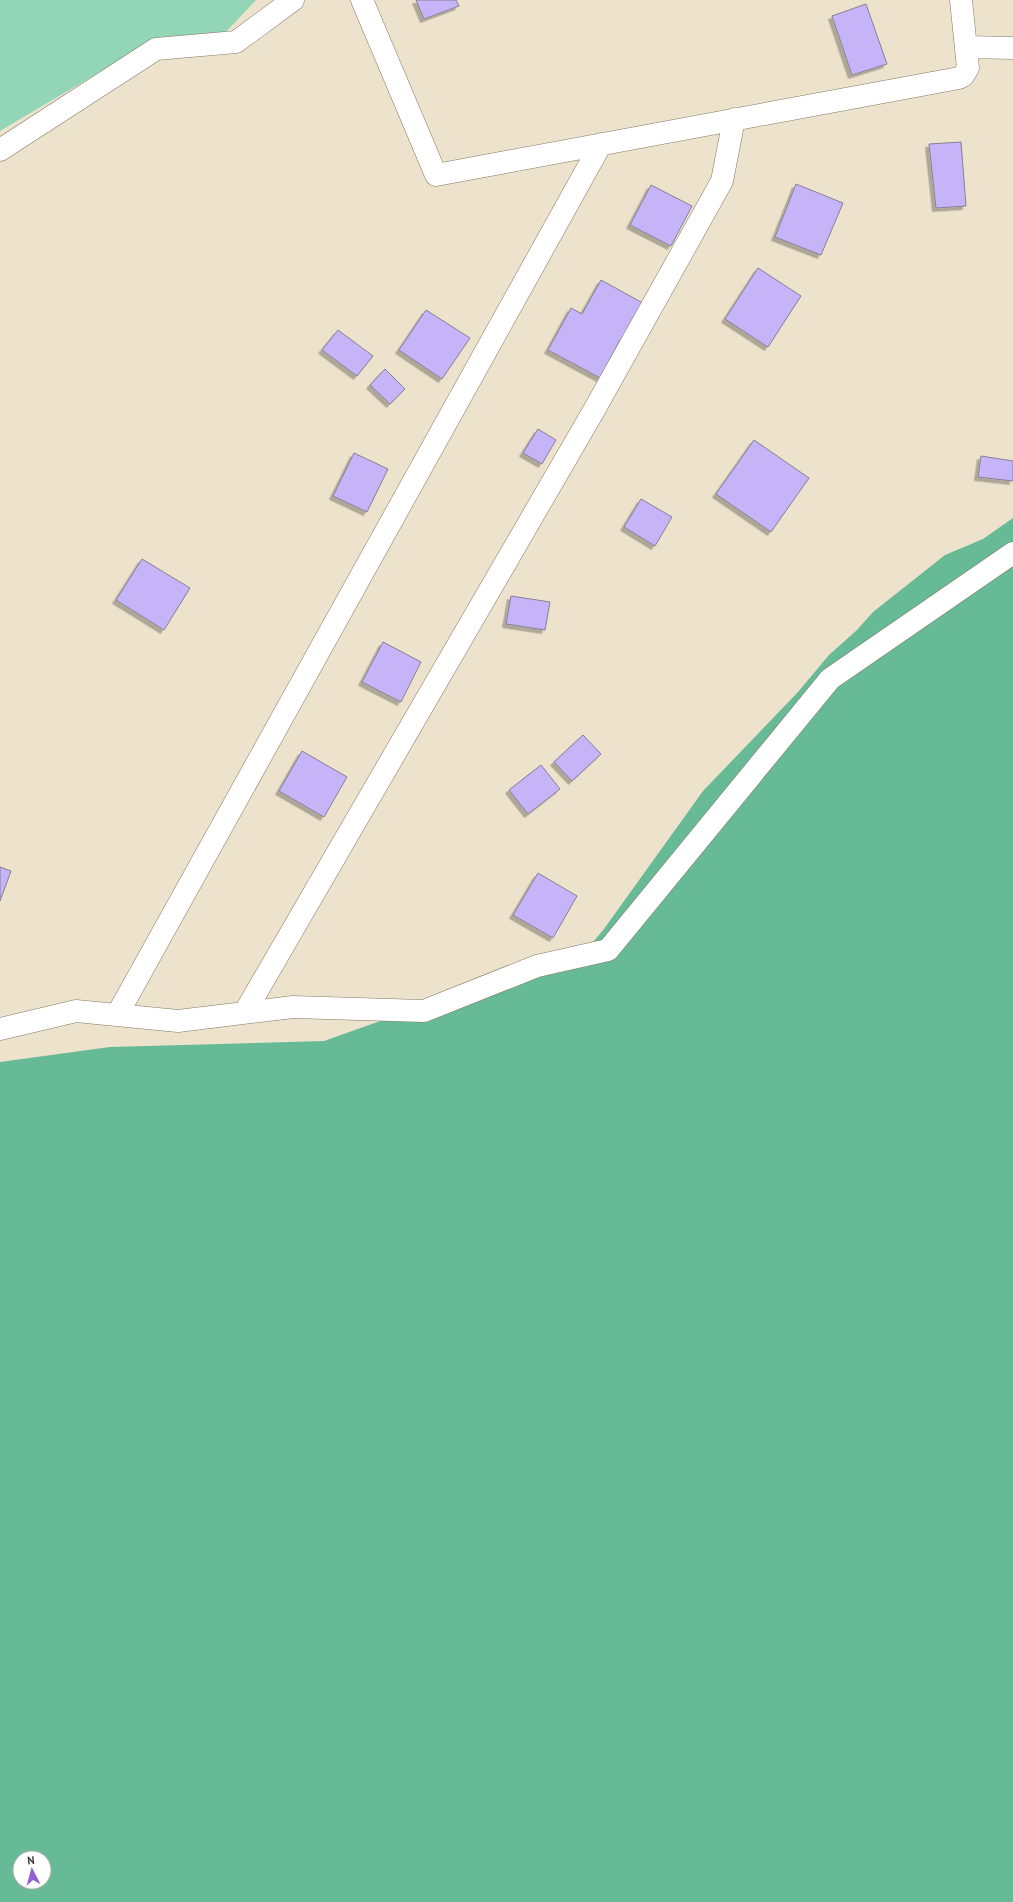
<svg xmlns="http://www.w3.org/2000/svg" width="1013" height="1902" font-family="'PT Sans',sans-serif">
	<defs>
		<filter id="shadow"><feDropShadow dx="-3.5" dy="3.5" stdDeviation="0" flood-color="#0004"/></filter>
	</defs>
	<rect width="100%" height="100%" fill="#ede2cc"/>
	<path fill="#92d6b7" d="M0,0H256L222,36L157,38L0,131Z"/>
	<path fill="#66ba96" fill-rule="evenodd" d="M1013,518V1902H0V1062L110,1047L324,1041L589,947L604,929L703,791L798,692L829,655L857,630L873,612L945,555L983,539ZM20,1858H44V1882H20Z"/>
	<path fill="#c6b4f9" stroke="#847f94" filter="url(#shadow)" d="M416,0H456L459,6L424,19Z
		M866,4L887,64L852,75L832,16Z
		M961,142L966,206L936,208L929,144Z
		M796,184L843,203L821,255L775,237Z
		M651,185L692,206L671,246L630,225Z
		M758,268L801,296L768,347L725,319Z
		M601,280L650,307L629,345L620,340L600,378L548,350L571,308L582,314Z
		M426,310L470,338L442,379L399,350Z
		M338,330L373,356L357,376L322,350Z
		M385,369L405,389L390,404L370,385Z
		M538,429L556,440L542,464L523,453Z
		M754,440L809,478L771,532L716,494Z
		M354,453L388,469L367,512L333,496Z
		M981,456L1013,461V481L978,477Z
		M641,499L672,517L655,546L624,527Z
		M142,559L190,588L164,630L116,600Z
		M511,596L550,602L545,630L506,624Z
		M383,642L421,662L401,702L362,682Z
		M583,735L601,754L572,781L554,762Z
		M302,751L347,777L324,817L279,791Z
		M541,765L560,789L528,814L509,790Z
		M0,867L11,871L0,901Z
		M538,873L577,896L553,938L513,915Z"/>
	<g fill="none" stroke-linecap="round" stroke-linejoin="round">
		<g stroke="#837964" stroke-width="23">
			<path id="minor" d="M362,0L436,175L959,78L963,76L968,68L961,0
				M966,47L1013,48
				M0,150L156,49L236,42L293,0
				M245,1012L593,412L722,181L734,119
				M117,1015L601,144
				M0,1029L76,1011L178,1021L293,1007L424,1011L537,966L608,950L830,679L1013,553"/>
		</g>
		<use href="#minor" stroke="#fff" stroke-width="22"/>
	</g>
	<g transform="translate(32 1870) rotate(354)"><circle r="19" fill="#ffffff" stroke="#b2b0ad"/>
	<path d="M0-3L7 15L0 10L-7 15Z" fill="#925dd5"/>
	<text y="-6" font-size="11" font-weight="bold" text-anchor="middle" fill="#3e3a31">N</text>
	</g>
</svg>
